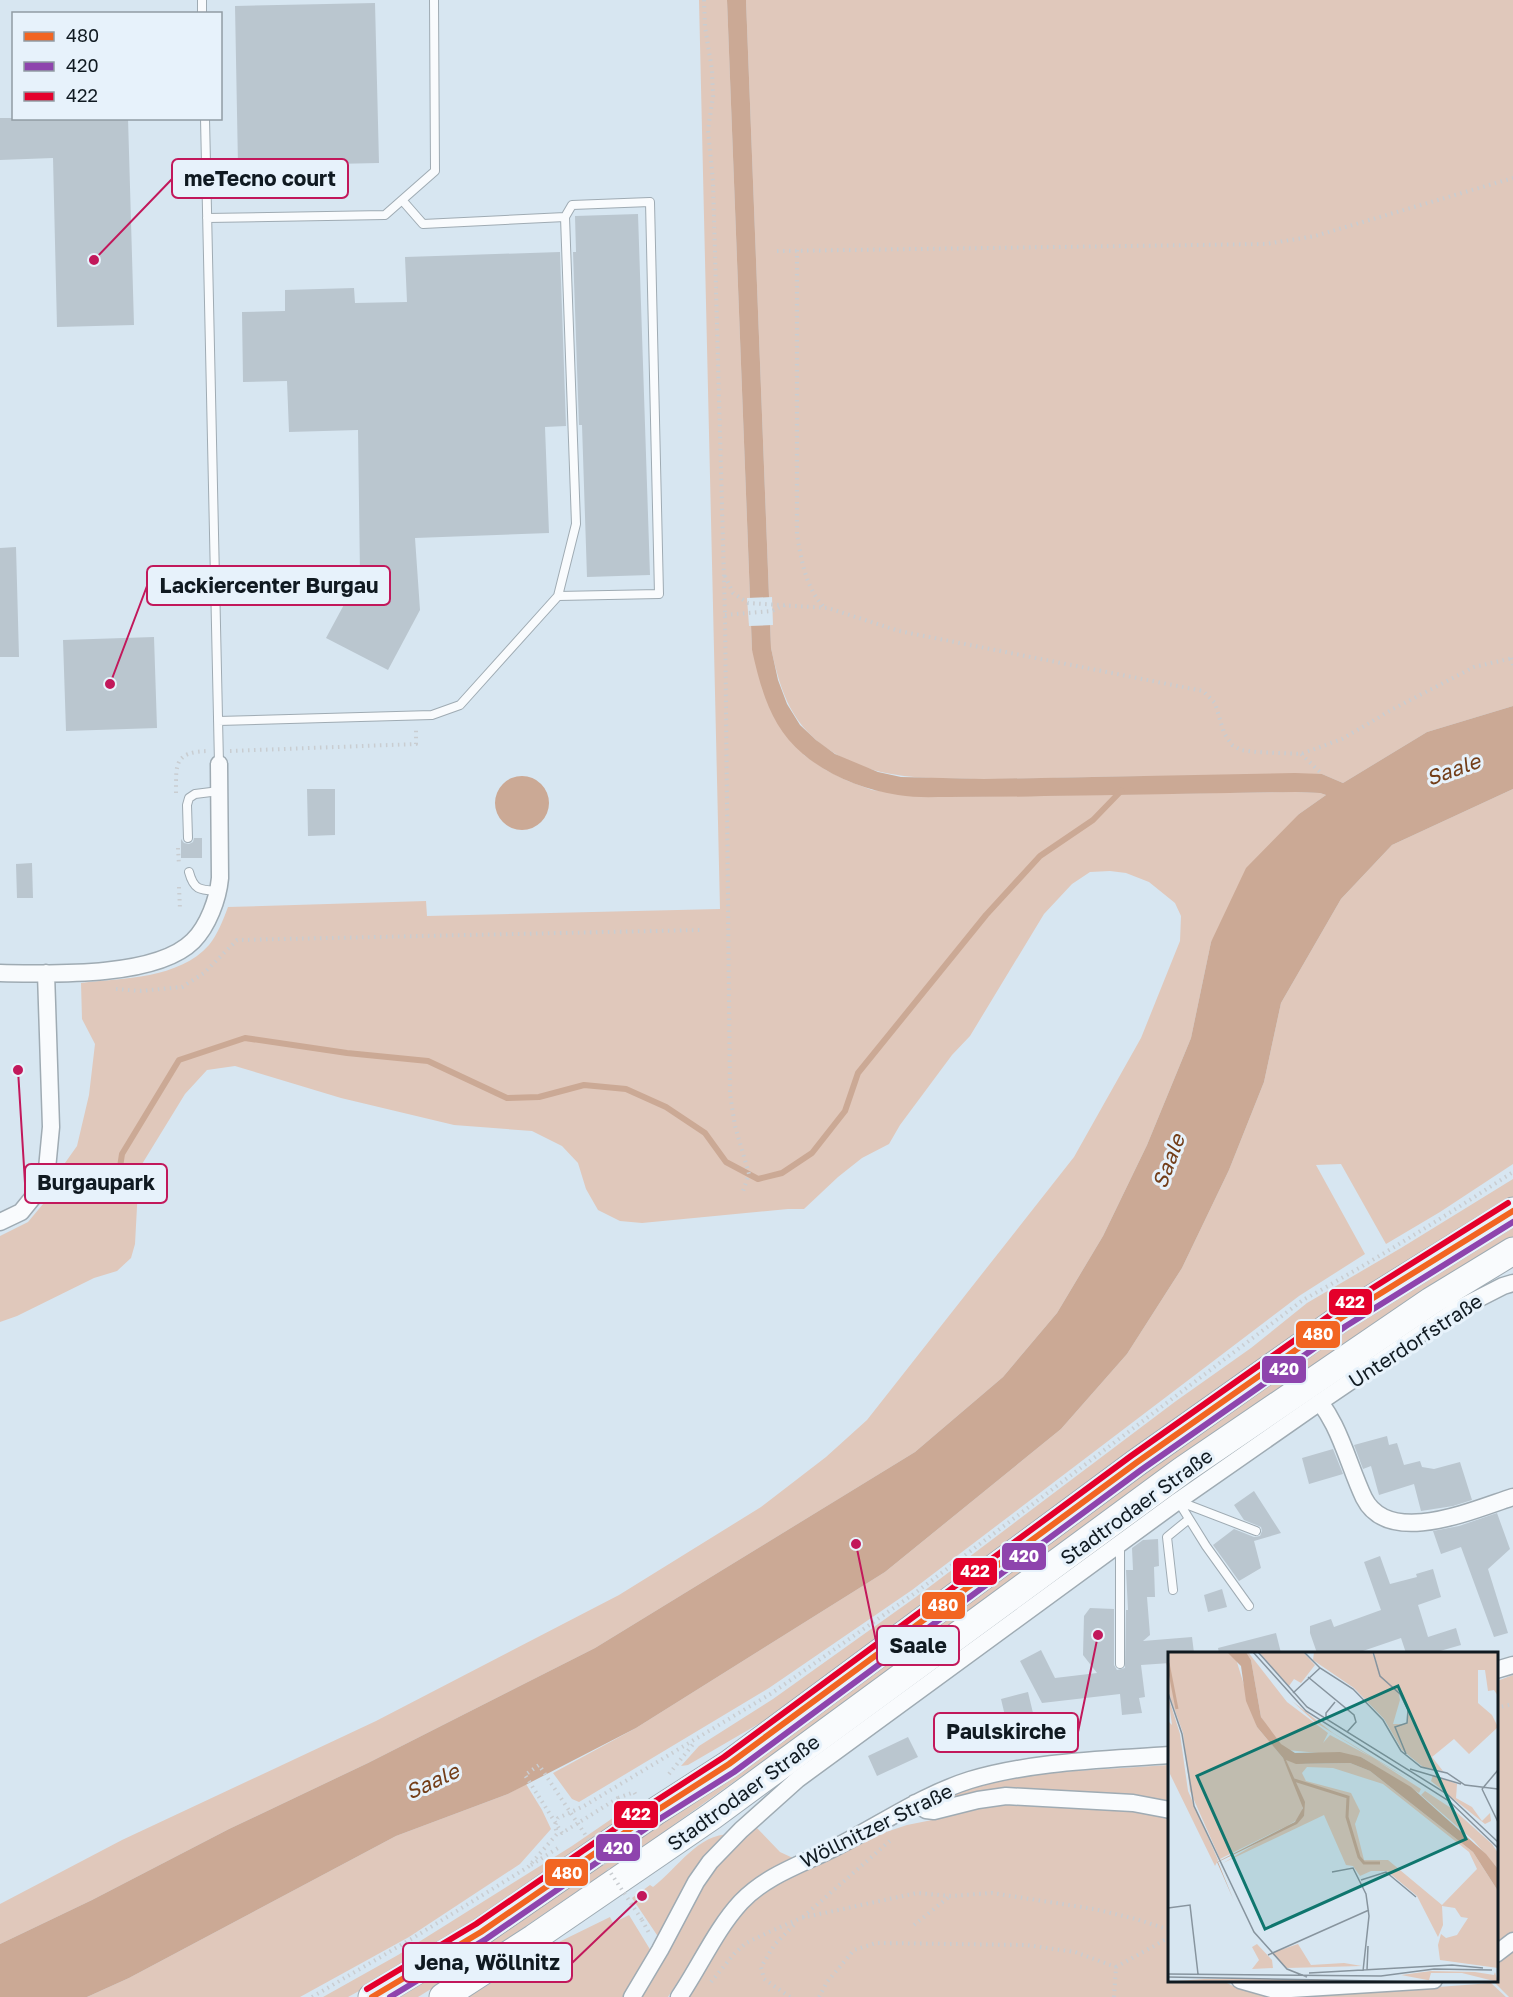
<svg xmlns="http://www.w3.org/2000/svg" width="1513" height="1997" font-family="'Golos Text',sans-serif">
	<rect width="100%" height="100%" fill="#d7e6f1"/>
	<path fill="#e0c8bb" d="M699,0H727L752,650L804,755L826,770L848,781L872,790L929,797L1295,792L1320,793L1326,795L1299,814L1211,942L1191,1038L1147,1145L1103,1236L1057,1313L1003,1377L915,1452L595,1648L368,1763L229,1829L92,1900L0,1944V1904L122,1840L376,1721L619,1595L761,1507L826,1457L867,1420L1074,1157L1141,1038L1180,941L1181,916L1175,903L1149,882L1126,873L1110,871L1090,872L1072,884L1044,914L970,1036L952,1055L900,1125L889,1144L862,1158L838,1177L804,1209H788L642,1223L620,1221L598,1210L586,1189L578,1163L562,1146L532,1131L454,1125L341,1098L235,1066L207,1070L185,1094L139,1169L135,1244L131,1258L117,1271L94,1278L17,1316L0,1322V1236L28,1222L48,1198L60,1170L77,1146L89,1095L95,1044L82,1019L81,983C123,978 179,979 209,945C218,934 223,920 228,907L426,901L427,916L720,909Z
		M746,0H1513V706L1427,732L1343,783L1322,774C1244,775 1167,776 1089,777C1051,778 1013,779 975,779C926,778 878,780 834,753C792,727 781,694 771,648Z
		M1513,789V1164L1440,1212L1386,1244L1341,1164L1316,1165L1365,1254L1299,1296L912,1590L769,1688L579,1802L572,1799L553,1773L636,1728L885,1572L1061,1429L1127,1354L1182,1268L1229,1170L1264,1082L1281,1003L1341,899L1392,845Z
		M1513,1179V1197L1365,1288L1292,1336L1199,1403L1115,1461L989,1557L767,1719L688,1765L681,1766L699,1746L773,1699L916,1597L1176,1401L1251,1348L1307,1303L1401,1248Z
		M1513,1226V1237L1410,1299L637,1851L444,1981L418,1997H400C525,1922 642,1837 759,1751C925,1631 1088,1508 1256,1393C1340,1335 1424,1276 1513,1226Z
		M1513,1675V1997H1509L1493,1981L1496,1980L1497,1681Z
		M1169,1765L1170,1980L1223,1981L1239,1989L1275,1997H685L729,1929L753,1901L796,1873L886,1832L907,1825L937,1819L935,1801L972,1787L1011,1775Z
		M526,1784L542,1810L551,1829L520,1864L409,1937L300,1997H87L129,1978L396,1836L508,1794Z
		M626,1809L607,1833L460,1931L381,1979L348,1997H323L398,1955L572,1846Z
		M755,1826L780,1852L795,1859L724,1910L668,1997H639L705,1875Z
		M731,1834L659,1938L632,1898L650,1885L653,1887C678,1868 697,1834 731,1834Z
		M629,1915L651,1951L624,1997H468L561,1941L610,1917L613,1923Z
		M1491,1983L1506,1997H1307Z"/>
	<path fill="#cba995" d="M727,0H746L771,648L778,680L787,704L800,725L816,740L835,754L878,772L901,777L984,779L1295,773L1322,774L1343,783L1427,732L1513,706V789L1392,845L1341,899L1281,1003L1264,1082L1229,1170L1182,1268L1127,1354L1061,1429L885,1572L636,1728L508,1794L396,1836L129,1978L87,1997H0V1944L92,1900L229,1829L368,1763L595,1648L915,1452L1003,1377L1057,1313L1103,1236L1147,1145L1191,1038L1211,942L1246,868L1299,814L1326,795L1320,793L1295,792C1211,793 1128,795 1044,796C1012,797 980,797 948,797C932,797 915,798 898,795C865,790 829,776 803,754C771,727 761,690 752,650Z
		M495 803a27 27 0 1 1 54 0a27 27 0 1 1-54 0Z"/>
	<path fill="#d7e6f1" d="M772,597L773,625L749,626L747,598Z"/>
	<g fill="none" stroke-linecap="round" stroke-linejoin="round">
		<path stroke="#cba995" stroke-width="6" d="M116,1193L122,1154L179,1060L245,1038L347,1053L428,1061L507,1098L539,1097L584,1085L626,1089L666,1107L705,1133L726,1162L758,1179L782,1173L812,1153L845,1111L858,1073L986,915L1040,856L1093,820L1121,791"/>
	</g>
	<path fill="#bac6cf" d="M375,3L379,163L238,166L235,6Z
		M0,118H128L134,325L57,327L53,158L0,160Z
		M638,214L650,575L587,577L582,425H579L573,252H576L575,216Z
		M560,252L566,426L545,427L549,533L415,538L420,610L388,670L326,638L360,575L358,430L289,432L287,381L243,382L242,312L285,311V290L354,288L355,303L407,302L405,257Z
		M16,547L19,657H0V548Z
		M154,637L157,728L66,731L63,640Z
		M307,789H335V835L308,836Z
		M194,838H202V858H181V839L184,843L189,844L193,842Z
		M32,863L33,898H17L16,864Z
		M1387,1436L1389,1445L1397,1443L1404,1465L1420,1461L1422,1467L1434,1469L1460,1462L1472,1500L1453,1506L1421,1511L1414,1484L1379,1495L1371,1466L1363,1469L1354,1445Z
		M1333,1449L1343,1474L1309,1484L1302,1458Z
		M1254,1491L1281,1533L1254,1541L1261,1568L1239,1581L1213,1545L1234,1529L1254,1537L1260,1536L1262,1531L1261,1527L1244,1520L1234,1505Z
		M1497,1513L1510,1549L1488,1569L1508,1633L1494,1637L1461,1547L1441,1554L1433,1531L1459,1526Z
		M1158,1539L1159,1566L1154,1567L1155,1597H1147L1150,1635L1143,1641L1192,1637L1194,1653H1170V1663L1141,1665L1145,1697L1139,1698L1142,1713L1122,1715L1120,1694L1042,1703L1020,1661L1041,1650L1055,1678L1097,1673L1083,1655L1084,1616L1090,1608L1114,1609V1665L1117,1670L1125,1668L1126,1610H1128L1126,1570H1133L1132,1548L1143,1540Z
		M1380,1556L1390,1584L1417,1577L1416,1574L1433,1569L1441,1597L1418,1605L1428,1637L1456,1628L1461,1645L1433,1653H1406L1401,1638L1357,1653H1317L1310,1633V1626L1331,1619L1334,1627L1381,1610L1364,1562Z
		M1222,1589L1227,1607L1208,1612L1204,1595Z
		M1276,1633L1281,1653H1219L1218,1648Z
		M1028,1692L1033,1713L1006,1720L1001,1699Z
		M908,1737L918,1757L877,1776L868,1756Z"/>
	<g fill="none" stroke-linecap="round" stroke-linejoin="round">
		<g stroke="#9fabb3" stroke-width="10">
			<path id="service" d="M202,0V14
				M205,118L219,764
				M207,218L385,215L435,171L434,0
				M558,596L659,594L650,202L572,205L565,217
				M218,721L432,715L460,705L558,596L576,524L565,217L423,224L402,200
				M188,838L187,805L189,798L195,794L219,791
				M189,872C194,891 201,890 218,891
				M1178,1501L1206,1546L1249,1606
				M1178,1501L1256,1531
				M1173,1590L1167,1537L1189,1519
				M1120,1664V1544"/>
		</g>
		<g stroke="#9fabb3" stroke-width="19">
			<path id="minor" d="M0,973C50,974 156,978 193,941C208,926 218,899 220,878L219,764
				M0,1222L21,1212L38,1191L47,1169L51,1127L46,973
				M1513,1283L1503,1286L1454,1311L1320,1402C1325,1409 1330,1417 1334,1425C1346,1449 1353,1475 1364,1498C1389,1548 1475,1509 1513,1497
				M1496,1670L1513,1665
				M915,1803L926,1810L934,1811L978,1800L1006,1796L1133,1803L1170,1810
				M1496,1954L1513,1941
				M1240,1980L1275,1990L1434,1980
				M632,1997L660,1950L696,1882L710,1862L741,1830L798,1779L1178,1501L1320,1402
				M679,1997C700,1966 716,1929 741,1902C768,1874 803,1864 836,1847C880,1825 922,1795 970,1780C1034,1761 1103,1760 1170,1755"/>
		</g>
		<g stroke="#9fabb3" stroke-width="29">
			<path id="primary" d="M372,1997L481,1932L656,1811L729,1764L1136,1463L1341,1318L1513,1211
				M443,1997L534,1938L712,1816L1183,1470L1431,1301L1513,1251"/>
		</g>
		<path stroke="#c9cdd1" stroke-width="4" stroke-dasharray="1.5 4.5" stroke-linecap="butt" d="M704,0L705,27L712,70L713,96L708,130L713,181L725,615L730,1094L735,1126L749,1174L743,1191
			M797,250V534C801,559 806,589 824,607
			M777,251L1266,244L1315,236L1513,178
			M725,576L733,593L748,603L828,608L899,631L1203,691L1215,703L1224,733L1232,745L1241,750L1256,752L1301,754L1342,739L1393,709L1474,667L1513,658
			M725,615L772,611L785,605
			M1511,658L1513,665
			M230,751L416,744V728
			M1301,754L1322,774
			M176,793C176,764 174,752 208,751
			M178,848L179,865
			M179,887L180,909
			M116,989L140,991L182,987L204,973L237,940L700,930
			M1496,1708L1513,1704
			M669,1774L694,1743
			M618,1798L634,1792L637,1797
			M531,1865L558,1848
			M803,1917L892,1839
			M642,1920L649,1933
			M914,1925L950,1896
			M711,1982L734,1954L746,1943L769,1932L801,1918L917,1893L951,1896L992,1893L1094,1909L1136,1919L1170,1930
			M312,1997L413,1938L528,1867L557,1834L555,1826L558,1818L584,1806L772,1693L915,1593L1303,1300C1375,1260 1444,1217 1513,1172
			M790,1997L764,1979L761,1967L775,1944L797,1922
			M819,1997L827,1982L854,1950L876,1943L1026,1945L1075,1952L1116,1967
			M1114,1997L1116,1967L1170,1937"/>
		<use href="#service" stroke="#f9fbfd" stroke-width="8"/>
		<use href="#minor" stroke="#f9fbfd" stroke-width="16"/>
		<use href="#primary" stroke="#f9fbfd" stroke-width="27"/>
		<path stroke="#c9cdd1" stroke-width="4" stroke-dasharray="1.5 4.5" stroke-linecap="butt" d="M618,1798L562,1833L525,1775L539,1765L642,1920"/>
		<g stroke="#e7f2fb" stroke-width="10">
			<path id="bus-1" d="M372,1997L481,1932L656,1811L729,1764L1136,1463L1341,1318L1513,1211"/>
		</g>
		<g stroke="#e7f2fb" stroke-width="10">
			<path id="bus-2" d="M390,1997L486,1939L661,1818L734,1772L1141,1470L1346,1326L1513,1222"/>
		</g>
		<g stroke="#e7f2fb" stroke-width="10">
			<path id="bus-3" d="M367,1989L476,1924L651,1804L724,1757L1131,1456L1336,1311L1508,1203"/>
		</g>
		<use href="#bus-1" stroke="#f26522" stroke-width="6"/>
		<use href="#bus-2" stroke="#8e44ad" stroke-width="6"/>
		<use href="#bus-3" stroke="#e4002b" stroke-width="6"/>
	</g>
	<g text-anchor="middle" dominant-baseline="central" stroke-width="6" stroke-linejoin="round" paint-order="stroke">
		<g font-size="20" fill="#101a21" stroke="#e7f2fb">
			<text transform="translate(1415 1340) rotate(-33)">Unterdorfstraße</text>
			<text transform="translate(1136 1506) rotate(-36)">Stadtrodaer Straße</text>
			<text transform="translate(743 1792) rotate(-36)">Stadtrodaer Straße</text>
			<text transform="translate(876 1825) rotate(-26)">Wöllnitzer Straße</text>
		</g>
		<g font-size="21" font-style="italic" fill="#733e19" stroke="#e7f2fb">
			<text transform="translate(1453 769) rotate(-20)">Saale</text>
			<text transform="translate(1168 1161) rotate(-69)">Saale</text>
			<text transform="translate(432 1781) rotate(-25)">Saale</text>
		</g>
	</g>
	<g transform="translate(1168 1652)">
		<rect width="330" height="330" fill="#d7e6f1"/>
		<path d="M0,0H59L68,7L89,75L115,106L135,151L134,163L127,170L52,207L22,139L15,81L0,39ZM78,0H80L119,50L160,81L155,91L162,83L203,105L147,70L124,49L165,81L244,129L208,108L253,137L251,141L193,105L119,98L107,87L93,65L83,8ZM91,0H135L147,13L133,31L126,27L121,34ZM146,0H204L209,15L206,0H330V44L326,38L320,39L317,18H310V51L324,63L330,75L301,102L286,87L264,105L275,119L255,115L234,98L216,67L186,36L145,8ZM230,37L241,57L239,72H225L232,48ZM0,44L12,82L20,139L50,208L47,214L2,122L0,69L4,73ZM117,107L137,112L182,111L202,119L305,200L330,239V316L272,308L270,293L273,282L278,286L289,283L300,266L293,265L287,256L274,254L275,273L270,285L249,244L219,219H203L192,224L185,214L178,213L156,163L55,211L136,164L133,142ZM139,115L165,116L215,132L301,200L309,217L274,253L220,208H196L187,172L192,159L183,141L138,129L134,121ZM265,123L289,132L288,146L304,155L314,169L322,161L323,169L317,172L263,129ZM257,139L286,158L324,192L330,201V217L306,189L253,143ZM89,292L104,308L105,316L84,317L91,308L84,295ZM130,292L143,313L176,311L194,314L119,316L103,301ZM263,319L307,320L326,323L327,320L330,330L294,321H263L261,328L270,330L233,323ZM36,327H150L188,330L9,329Z" fill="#e0c8bb" fill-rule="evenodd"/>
		<path d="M59,0H78L83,8L93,65L113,92L127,101L172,100L193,105L243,135L318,202L330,217V239L305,200L202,119L182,111L128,112L118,108L137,150L136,164L129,172L50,210L66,249L49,210L127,170L135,156L115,106L89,75L78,49L73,14Z" fill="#cba995"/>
		<path fill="none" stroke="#cba995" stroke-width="3" d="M0,11L9,57M126,128L180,145L179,165L191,205L196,211H212"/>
		<path fill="none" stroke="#87949e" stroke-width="1.5" d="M85,0L138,59L281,149L330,196M90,0L139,55L279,142L330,190M136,0L152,16L185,37L215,68L233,99L253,115L279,121L297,133L330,137M205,0L212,24L232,42L240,58L239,71L227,75L238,102M140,25L186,63L188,70L179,80M0,41L14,82L26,154L86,280L119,317L139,325M125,41L152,16M158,67V61L167,50M242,117L293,132M314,137L330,170M314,137L330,118M164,220L185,216L198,242L201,264L195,319M193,228L218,220L248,245M0,256L22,253L30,322M100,303L201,258M199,318L200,294M141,321L284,313L315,316M0,322L213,324L266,317L324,318M0,325L263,330"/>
		<path fill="#0f766e" fill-opacity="0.15" stroke="#0f766e" stroke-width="3" d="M230,34L298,187L97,277L29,124Z"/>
		<rect width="330" height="330" fill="none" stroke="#101a21" stroke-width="3"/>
	</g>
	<path fill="none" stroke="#c2185b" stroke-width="2" d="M94 260L172 179M110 684L147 586M18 1070L25 1183M856 1544L877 1646M1098 1635L1078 1732M642 1896L572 1963"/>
	<g fill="#c2185b" stroke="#e7f2fb" stroke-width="2">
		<circle cx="94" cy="260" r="6"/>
		<circle cx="110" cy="684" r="6"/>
		<circle cx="18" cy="1070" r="6"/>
		<circle cx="856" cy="1544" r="6"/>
		<circle cx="1098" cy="1635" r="6"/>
		<circle cx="642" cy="1896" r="6"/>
	</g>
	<g fill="#e7f2fb" stroke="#c2185b" stroke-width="2">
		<rect x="172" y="159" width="176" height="39" rx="6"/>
		<rect x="147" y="566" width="243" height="39" rx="6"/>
		<rect x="25" y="1164" width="142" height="39" rx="6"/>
		<rect x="877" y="1626" width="82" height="39" rx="6"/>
		<rect x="934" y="1713" width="144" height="39" rx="6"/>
		<rect x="403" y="1943" width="169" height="39" rx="6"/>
	</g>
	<g font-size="21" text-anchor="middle" font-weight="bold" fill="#101a21">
		<text x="260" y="186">meTecno court</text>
		<text x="269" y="593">Lackiercenter Burgau</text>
		<text x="96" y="1190">Burgaupark</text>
		<text x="918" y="1653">Saale</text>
		<text x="1006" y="1739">Paulskirche</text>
		<text x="487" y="1970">Jena, Wöllnitz</text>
	</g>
	<g stroke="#e7f2fb" stroke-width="2">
		<rect x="1328" y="1288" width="45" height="28" rx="6" fill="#e4002b"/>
		<rect x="1295" y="1320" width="46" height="29" rx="6" fill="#f26522"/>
		<rect x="1261" y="1355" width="46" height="29" rx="6" fill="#8e44ad"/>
		<rect x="1001" y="1542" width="46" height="29" rx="6" fill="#8e44ad"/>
		<rect x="952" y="1557" width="46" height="29" rx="6" fill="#e4002b"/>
		<rect x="921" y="1591" width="45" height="29" rx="6" fill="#f26522"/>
		<rect x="613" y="1800" width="46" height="29" rx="6" fill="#e4002b"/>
		<rect x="595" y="1833" width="46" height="29" rx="6" fill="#8e44ad"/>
		<rect x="544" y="1858" width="45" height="29" rx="6" fill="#f26522"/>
	</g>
	<g font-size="16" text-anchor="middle" font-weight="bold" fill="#fff">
		<text x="1350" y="1308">422</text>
		<text x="1318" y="1340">480</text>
		<text x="1284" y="1375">420</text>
		<text x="1024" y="1562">420</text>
		<text x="975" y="1577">422</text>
		<text x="943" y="1611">480</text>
		<text x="636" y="1820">422</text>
		<text x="618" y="1854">420</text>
		<text x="567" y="1879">480</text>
	</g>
	<rect x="12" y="12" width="210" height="108" fill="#e7f2fb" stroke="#919ca4" stroke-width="1.5"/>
	<rect x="24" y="32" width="30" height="9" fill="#f26522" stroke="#919ca4" stroke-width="1.5"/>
	<text x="66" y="42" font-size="18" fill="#101a21">480</text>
	<rect x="24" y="62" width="30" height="9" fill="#8e44ad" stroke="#919ca4" stroke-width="1.5"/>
	<text x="66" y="72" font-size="18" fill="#101a21">420</text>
	<rect x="24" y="92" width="30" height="9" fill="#e4002b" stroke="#919ca4" stroke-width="1.5"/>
	<text x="66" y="102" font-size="18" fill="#101a21">422</text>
</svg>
